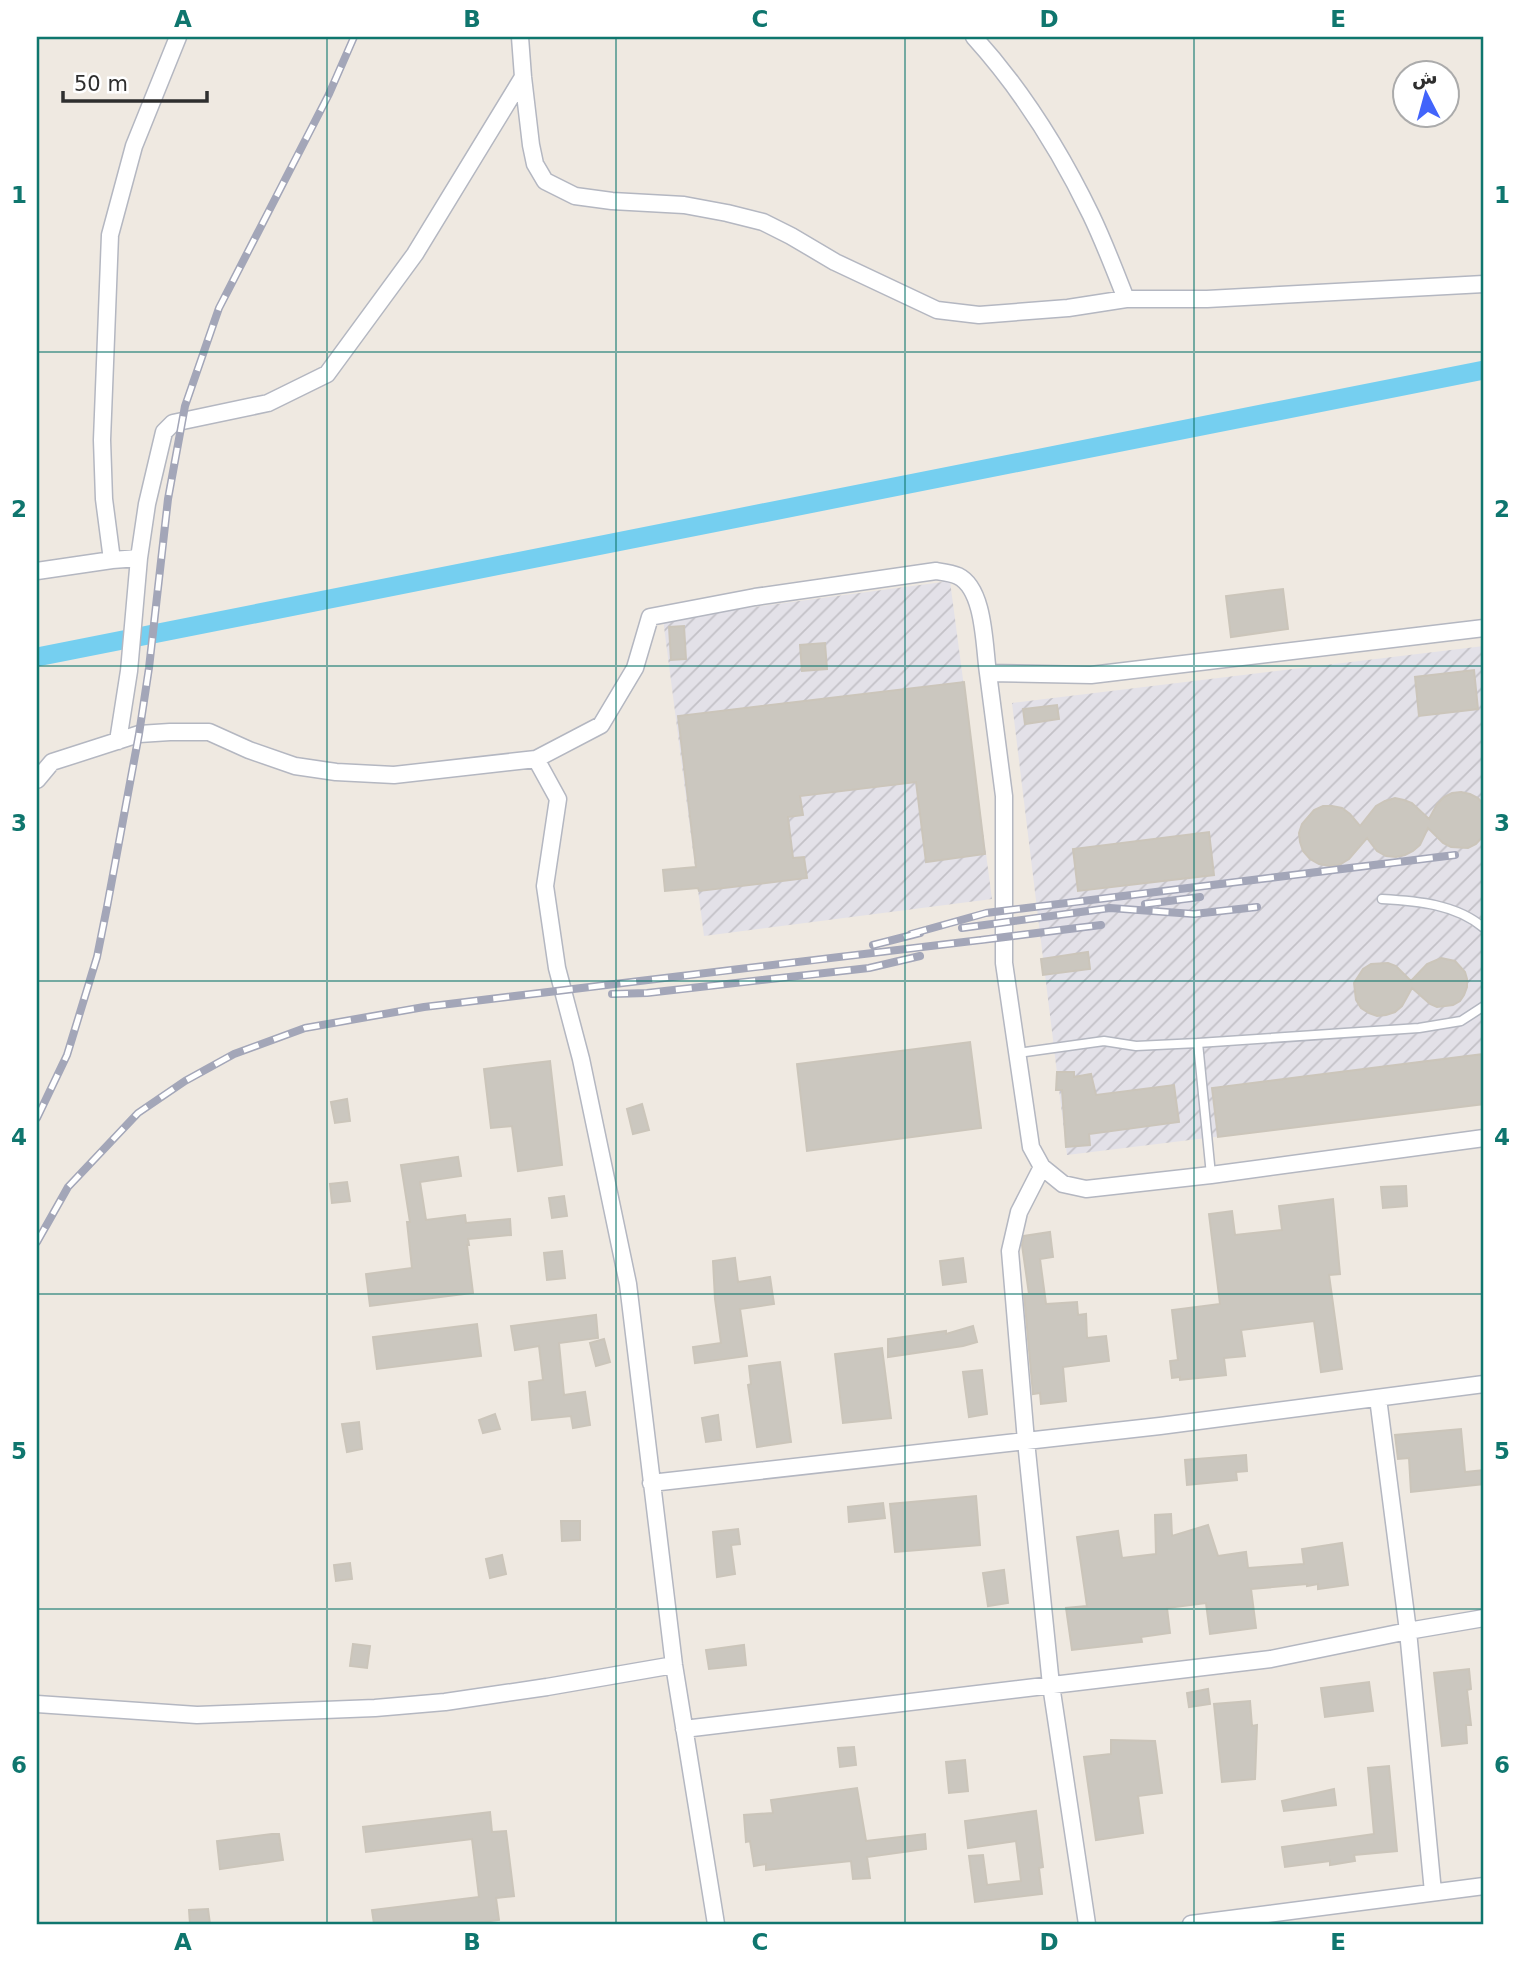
<svg xmlns="http://www.w3.org/2000/svg" width="1521" height="1961" font-family="'DejaVu Sans','Noto Sans Arabic',sans-serif">
	<defs>
		<pattern id="industrial-furrows" width="10" height="10" patternUnits="userSpaceOnUse" patternTransform="scale(1.75)"><rect width="10" height="10" fill="#e3e1e8"/><path d="M-1 1l2-2M0 10L10 0M9 11l2-2" fill="none" stroke="#c3c1c7"/></pattern>
	</defs>
	<rect width="100%" height="100%" fill="#efe9e1"/>
	<path fill="url(#industrial-furrows)" d="M950,581L992,899L704,936L663,619Z
		M1484,646V1104L1067,1155L1012,703Z"/>
	<g fill="none" stroke-linecap="round" stroke-linejoin="round">
		<path stroke="#75cff0" stroke-width="19" d="M37,657L1484,370"/>
	</g>
	<path fill="#cbc7bf" stroke="#cbc5ba" stroke-width="2" d="M1283,589L1288,629L1231,637L1226,596Z
		M684,626L686,659L671,660L669,627Z
		M825,643L827,669L802,671L800,645Z
		M1474,670L1478,709L1419,716L1415,677Z
		M964,682L985,854L926,862L916,782L800,796L803,815L788,817L793,858L804,857L807,878L699,891L698,888L665,891L663,870L696,867L678,716Z
		M1057,705L1059,719L1025,724L1023,709Z
		M1461,792L1470,794L1478,798L1484,805V835L1476,844L1468,848L1451,847L1443,843L1428,828L1420,845L1413,851L1405,855L1396,857L1386,856L1377,851L1367,838L1349,859L1339,865L1329,866L1319,864L1310,859L1303,851L1300,842L1299,833L1302,824L1314,810L1323,806H1332L1342,808L1350,814L1360,826L1376,806L1385,801L1395,798L1404,800L1412,803L1429,819L1437,804L1444,797L1452,793Z
		M1209,832L1214,875L1078,891L1073,849Z
		M1088,952L1090,969L1043,975L1041,959Z
		M1441,958L1455,961L1465,972L1467,979V987L1464,995L1460,1001L1453,1005L1437,1007L1430,1004L1412,988L1402,1006L1395,1012L1386,1015L1377,1016L1369,1013L1361,1008L1356,1000L1354,983L1363,969L1371,964L1388,963L1396,966L1411,981L1427,964Z
		M970,1042L981,1128L807,1151L797,1064Z
		M1484,1054V1104L1218,1137L1212,1088Z
		M550,1061L562,1165L518,1171L512,1126L491,1128L484,1069Z
		M1057,1072H1074V1077L1091,1074L1096,1095L1174,1085L1179,1122L1089,1134L1090,1145L1066,1147L1062,1090H1056Z
		M347,1099L350,1121L335,1123L331,1102Z
		M642,1104L649,1130L633,1134L627,1109Z
		M458,1157L461,1176L420,1182L426,1220L465,1215L466,1223L510,1219L511,1235L468,1239L469,1245H467L473,1293L370,1306L366,1274L412,1268L407,1222H410L401,1165Z
		M347,1182L350,1201L332,1203L330,1184Z
		M1406,1186L1407,1206L1383,1208L1381,1187Z
		M564,1196L567,1216L552,1218L549,1198Z
		M1333,1199L1340,1274L1329,1275L1342,1369L1321,1372L1314,1321L1241,1330L1245,1356L1224,1358L1226,1375L1180,1380V1377L1172,1378L1170,1361L1178,1360L1172,1310L1220,1304L1209,1214L1232,1211L1235,1235L1282,1230L1279,1206Z
		M1050,1232L1053,1257L1040,1259L1046,1304L1077,1302L1078,1315L1086,1314L1087,1338L1106,1336L1109,1361L1063,1367L1066,1401L1041,1404L1040,1393L1033,1394L1024,1294H1029L1022,1245L1024,1236Z
		M562,1251L565,1278L547,1280L544,1253Z
		M735,1258L738,1282L770,1277L774,1304L740,1309L747,1356L695,1363L693,1347L721,1343L715,1299L713,1261Z
		M963,1258L966,1282L943,1285L940,1261Z
		M596,1315L598,1338L559,1343L564,1395L585,1392L590,1425L573,1428L571,1416L532,1420L529,1382L543,1380L539,1346L515,1350L511,1326Z
		M477,1324L481,1356L377,1369L373,1337Z
		M973,1326L977,1342L963,1346L888,1357V1339L946,1331V1334Z
		M604,1339L610,1362L596,1366L590,1343Z
		M882,1348L891,1418L843,1423L835,1354Z
		M780,1362L791,1442L757,1447L748,1385L751,1384L749,1366Z
		M982,1370L987,1414L969,1417L963,1372Z
		M495,1414L500,1429L483,1433L479,1420Z
		M718,1415L721,1440L706,1442L702,1418Z
		M359,1422L362,1449L347,1452L342,1424Z
		M1461,1429L1465,1472L1484,1470V1484L1411,1492L1409,1458L1398,1459L1395,1435Z
		M1246,1455L1247,1471L1236,1472L1237,1480L1187,1485L1185,1460Z
		M976,1496L980,1545L895,1552L890,1504Z
		M883,1503L885,1518L849,1522L848,1507Z
		M1171,1514L1172,1536L1208,1525L1218,1556L1246,1552L1248,1568L1304,1564L1302,1549L1342,1543L1348,1585L1318,1589V1584L1307,1586V1584L1251,1589L1256,1628L1210,1634L1206,1603L1167,1608L1170,1633L1141,1637L1142,1642L1072,1650L1066,1608L1087,1606L1077,1537L1118,1531L1122,1558L1156,1554L1155,1515Z
		M561,1521H580V1540L562,1541Z
		M738,1529L740,1544L731,1545L735,1574L717,1577L713,1532Z
		M502,1555L506,1574L490,1578L486,1559Z
		M350,1563L352,1579L336,1581L334,1565Z
		M1004,1570L1008,1603L988,1606L983,1573Z
		M353,1644L370,1646L367,1668L350,1666Z
		M744,1645L746,1665L709,1669L706,1650Z
		M1469,1669L1471,1689L1467,1690L1471,1725H1466L1467,1743L1442,1746L1434,1673Z
		M1369,1682L1373,1711L1325,1717L1321,1688Z
		M1208,1689L1210,1704L1189,1707L1187,1693Z
		M1250,1701L1252,1726L1257,1725L1255,1779L1222,1782L1214,1704Z
		M1111,1740L1155,1741L1162,1793L1138,1796L1143,1833L1096,1840L1084,1757L1111,1754Z
		M854,1747L856,1765L840,1767L838,1748Z
		M965,1760L968,1791L949,1793L946,1762Z
		M1389,1766L1397,1851L1354,1855L1355,1861L1330,1865V1861L1285,1867L1282,1847L1374,1834L1368,1768Z
		M857,1788L866,1841L925,1834L926,1849L867,1857L870,1878L853,1879L851,1861L766,1870V1864L754,1866L750,1841L746,1842L744,1815L773,1813L771,1800Z
		M1334,1789L1336,1805L1284,1811L1282,1801Z
		M1036,1811L1043,1867L1039,1868L1042,1894L975,1902L969,1856L983,1855L987,1885L1021,1881L1016,1841L968,1848L965,1821Z
		M490,1812L492,1832L506,1831L514,1896L496,1898L499,1920L467,1924H374L372,1910L479,1897L472,1839L366,1852L363,1827Z
		M272,1834H279L283,1860L220,1869L217,1841Z
		M208,1909L210,1924H190L189,1910Z"/>
	<g fill="none" stroke-linecap="round" stroke-linejoin="round">
		<g stroke="#b4b7c1" stroke-width="11">
			<path id="lane" d="M1382,899C1417,901 1456,904 1484,928
				M1198,1043L1211,1175
				M1018,1053L1104,1041L1136,1046L1198,1043L1419,1028L1461,1021L1484,1006"/>
		</g>
		<g stroke="#b4b7c1" stroke-width="19">
			<path id="street" d="M520,37L523,77L531,145L535,164L545,181L575,196L612,201L684,205L727,213L763,222L791,236L835,262L937,310L979,315L1068,308L1126,299H1207L1484,284
				M974,37C1021,89 1060,151 1091,215C1104,242 1115,271 1126,299
				M139,558L112,560L104,499L102,440L110,235L134,146L178,37
				M37,571L112,560
				M988,673L1004,796V963L1031,1147L1042,1167L1063,1184L1086,1189L1211,1175L1484,1138
				M118,741L129,671L139,558L147,504L164,432L173,423L268,403L327,374L415,254L523,77
				M536,759L558,799L545,886L557,968L581,1059L628,1284L674,1665L716,1924
				M37,780L52,762L139,734L170,732H209L249,750L295,766L336,772L394,775L536,759L601,725L635,668L650,617L755,597L936,571C943,572 952,573 958,576C985,589 984,647 988,673L1091,675L1484,628
				M1042,1167L1019,1212L1010,1251L1026,1441L1051,1685L1087,1924
				M1378,1398L1408,1631L1433,1892
				M651,1483L1160,1426L1484,1384
				M37,1704L197,1715L375,1708L445,1702L547,1687L674,1665
				M684,1729L1271,1659L1408,1631L1484,1618
				M1191,1924L1484,1886"/>
		</g>
		<use href="#lane" stroke="#fff" stroke-width="8"/>
		<use href="#street" stroke="#fff" stroke-width="16"/>
		<g stroke="#a3a6b8" stroke-width="8">
			<path id="rail" d="M1145,904L1200,897
				M962,928L1110,908L1194,914L1257,907
				M911,934L986,913L1455,855
				M981,940L1101,925
				M873,945L920,933
				M612,994L647,993L869,968L920,956
				M37,1118L67,1055L97,957L107,907L139,734L149,668L168,499L185,406L219,308L329,94L354,37
				M37,1242L68,1187L138,1113L185,1081L234,1054L305,1028L424,1007L989,939"/>
		</g>
		<use href="#rail" stroke="#fff" stroke-width="5" stroke-dasharray="16" stroke-linecap="butt"/>
	</g>
	<path fill="none" stroke="#0f766e" stroke-width="2" stroke-opacity="0.55" d="M327,37V1924M616,37V1924M905,37V1924M1194,37V1924M37,352H1484M37,666H1484M37,981H1484M37,1294H1484M37,1609H1484"/>
	<rect width="1521" height="1961" fill="none" stroke="#ffffff" stroke-width="77"/>
	<g transform="translate(1426 94) rotate(354)"><circle r="33" fill="#ffffff" stroke="#ababab" stroke-width="2"/>
	<path d="M0-5L12 26L0 18L-12 26Z" fill="#4264fb"/>
	<text y="-10" font-size="19" font-weight="bold" text-anchor="middle" fill="#2e2e2e">ش</text>
	</g>
	<path d="M63 91v10h144v-10" fill="none" stroke="#2e2e2e" stroke-width="3.5"/>
	<text x="74" y="91" font-size="21" fill="#2e2e2e" stroke="#ffffff" stroke-width="5" paint-order="stroke">50 m</text>
	<rect x="38" y="38" width="1444" height="1885" fill="none" stroke="#0f766e" stroke-width="2.5"/>
	<g font-size="23" text-anchor="middle" font-weight="bold" fill="#0f766e">
		<text x="183" y="27">A</text>
		<text x="472" y="27">B</text>
		<text x="760" y="27">C</text>
		<text x="1049" y="27">D</text>
		<text x="1338" y="27">E</text>
		<text x="19" y="203">1</text>
		<text x="1502" y="203">1</text>
		<text x="19" y="517">2</text>
		<text x="1502" y="517">2</text>
		<text x="19" y="831">3</text>
		<text x="1502" y="831">3</text>
		<text x="19" y="1145">4</text>
		<text x="1502" y="1145">4</text>
		<text x="19" y="1459">5</text>
		<text x="1502" y="1459">5</text>
		<text x="19" y="1773">6</text>
		<text x="1502" y="1773">6</text>
		<text x="183" y="1950">A</text>
		<text x="472" y="1950">B</text>
		<text x="760" y="1950">C</text>
		<text x="1049" y="1950">D</text>
		<text x="1338" y="1950">E</text>
	</g>
</svg>
